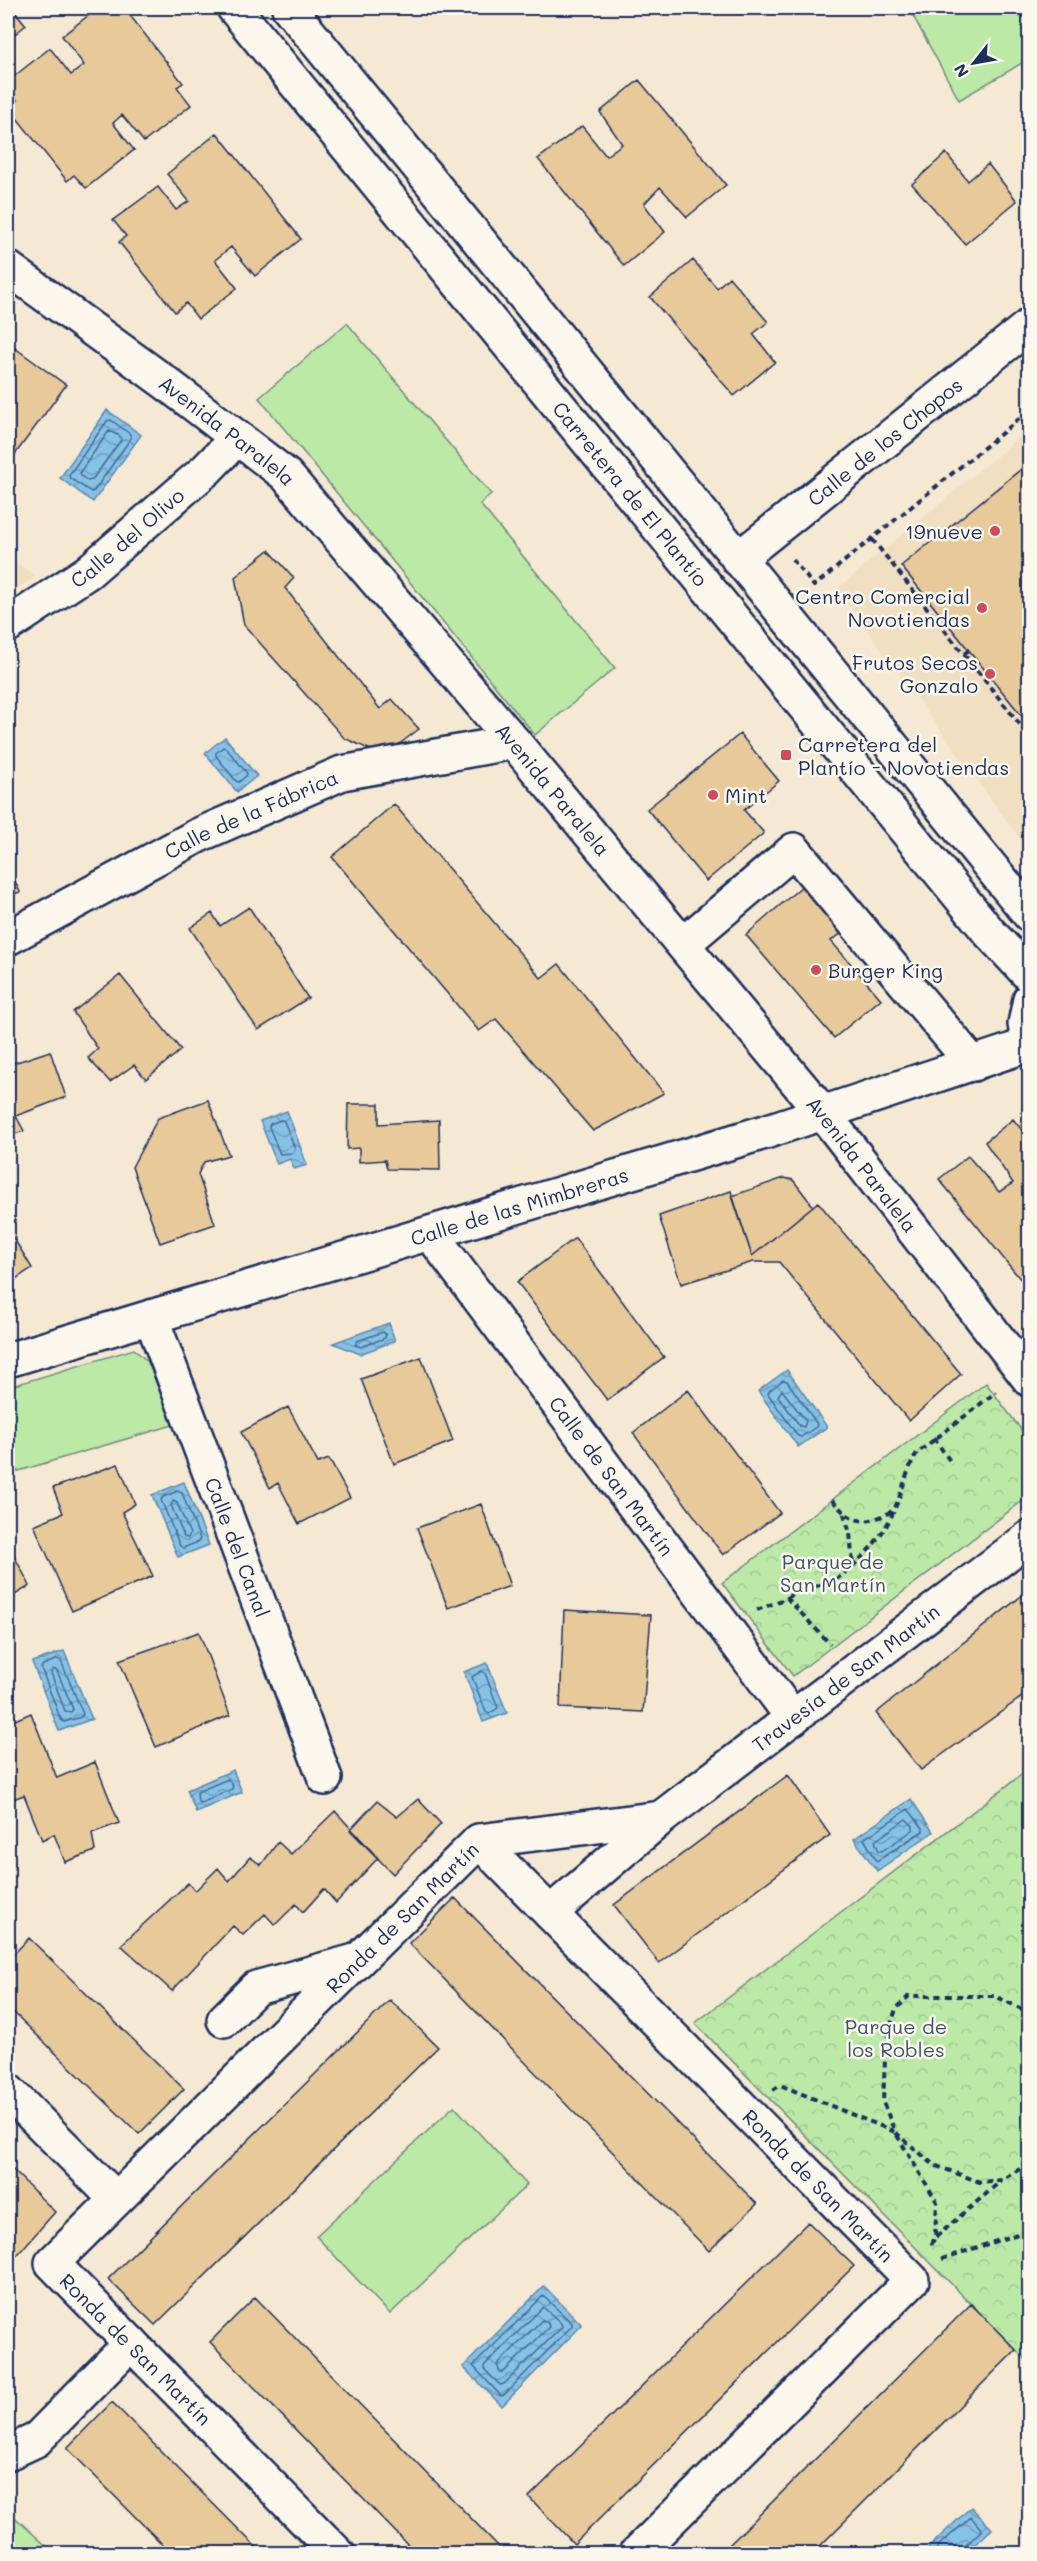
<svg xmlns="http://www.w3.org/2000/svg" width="1037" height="2561" font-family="Mali,sans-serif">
	<defs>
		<pattern id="park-crowns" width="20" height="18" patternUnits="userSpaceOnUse" patternTransform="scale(1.5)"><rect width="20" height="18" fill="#bde9a7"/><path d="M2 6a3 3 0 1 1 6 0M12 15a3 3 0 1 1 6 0" fill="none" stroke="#a2c892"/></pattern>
		<pattern id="water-waves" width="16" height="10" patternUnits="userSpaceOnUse" patternTransform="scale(1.5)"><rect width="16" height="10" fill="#86c2e6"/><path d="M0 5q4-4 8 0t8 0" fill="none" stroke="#6d9ebe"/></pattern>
	</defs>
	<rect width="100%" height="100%" fill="#f5e9d3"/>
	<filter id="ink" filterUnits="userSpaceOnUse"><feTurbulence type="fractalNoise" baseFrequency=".0167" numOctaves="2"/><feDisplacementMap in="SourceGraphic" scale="12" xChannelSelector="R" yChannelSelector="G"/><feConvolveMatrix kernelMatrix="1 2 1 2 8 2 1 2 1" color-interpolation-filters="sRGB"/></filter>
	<g filter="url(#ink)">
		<path fill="#f1dfc2" d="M1029,429H1030L1029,851L837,589Z
			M8,557L36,576L8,595Z"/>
		<path fill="url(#park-crowns)" stroke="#6c8c82" stroke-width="1.5" d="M986,1383L1029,1440V1496L793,1676L722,1583Z
			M1029,1769V2363L695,2023Z"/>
		<path fill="#bde9a7" stroke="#6c8c82" stroke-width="1.5" d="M923,8H1029V59L959,100L912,14Z
			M347,323L491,494L480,504L615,668L535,735L259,398Z
			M134,1349L148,1362L173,1425L12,1473L8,1463V1387Z
			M454,2106L527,2185L390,2314L316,2236Z
			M8,2511L54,2553H8Z"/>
		<path fill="url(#water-waves)" stroke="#5b87b0" stroke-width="1.5" d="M107,410L141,435L93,502L60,478Z
			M225,737L257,776L237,792L205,753Z
			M287,1111L307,1165L294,1169L290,1159L277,1164L260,1121Z
			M389,1323L395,1341L360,1354L333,1343Z
			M787,1370L827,1427L798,1447L758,1391Z
			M184,1482L209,1545L178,1557L152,1495Z
			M64,1651L92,1719L59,1731L32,1662Z
			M487,1663L507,1713L483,1722L464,1672Z
			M233,1770L242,1792L196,1812L187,1790Z
			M911,1799L933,1832L877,1871L854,1839Z
			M544,2286L582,2325L502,2406L463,2367Z
			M971,2507L992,2529L966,2553H933L928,2548Z"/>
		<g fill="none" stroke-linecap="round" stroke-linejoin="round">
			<path stroke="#466a94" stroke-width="1.5" d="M111,420L130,434L131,438L94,491L91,492L70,478L69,475L107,421Z
				M109,431L120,436L121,440L92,480L88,481L81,476L80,472Z
				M223,747L226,748L247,773L246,776L239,782L236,781L216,756V753Z
				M281,1120L284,1121L295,1149L293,1153L280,1154L269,1127L270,1124Z
				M383,1332L386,1335L385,1338L361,1347L355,1345L357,1341Z
				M783,1380L787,1381L817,1424L816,1427L801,1437L798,1436L768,1394L769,1391Z
				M782,1390L806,1421L804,1427L800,1426L778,1396Z
				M178,1491L182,1493L200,1539L198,1542L183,1548L180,1546L161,1500L163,1497Z
				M173,1501L177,1503L190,1534L188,1538L184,1537L171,1505Z
				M58,1659L61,1661L83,1714L81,1717L64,1722L61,1720L41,1668L43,1665Z
				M53,1669L57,1671L73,1709L71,1712L65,1711L51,1673Z
				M481,1671L485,1673L498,1708L489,1714L486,1712L472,1677Z
				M228,1779L233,1786L232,1789L201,1803L198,1802L197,1792Z
				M908,1809L923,1828V1831L877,1861L864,1839Z
				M906,1819L913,1826V1830L882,1851H879L875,1841Z
				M543,2296L572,2323V2326L504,2395L501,2396L473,2366Z
				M543,2307L561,2323L562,2327L504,2384L500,2385L484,2369V2366Z
				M542,2320L548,2323L549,2327L504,2372H500L497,2365Z
				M937,2554V2547L971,2517L982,2530L964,2547L962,2554"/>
		</g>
		<path fill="#e7c99a" stroke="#1b2f5e" stroke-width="1.5" d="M8,8H12L26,25L8,40Z
			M98,8H112L118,14L125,9L183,83L177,87L191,105L144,142L122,115L113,123L134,150L86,188L74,175L67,181L8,107L17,100L8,88V81L50,48L71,75L84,65L62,36Z
			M639,80L726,185L687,217L660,187L644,204L665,232L624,266L538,159L582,126L606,156L622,144L600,112Z
			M217,133L301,239L255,276L231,247L215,260L237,288L198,319L186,303L175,312L119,242L126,236L113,220L158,187L176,210L189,201L167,174Z
			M946,153L968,181L988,164L1017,201L965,244L912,184Z
			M693,260L717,288L729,277L768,322L753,334L775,362L734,396L650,297Z
			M8,343L66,385L8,464Z
			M1030,462V726L901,566Z
			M269,550L294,578L285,588L380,709L392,699L419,729L384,756L344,738L244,625L235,577Z
			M740,734L779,781L744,810L764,833L706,881L647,809Z
			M394,804L541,978L559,964L664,1093L593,1131L496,1019L479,1031L332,857Z
			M8,867L20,892L8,896Z
			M802,886L842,933L831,941L881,999L834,1038L746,935Z
			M249,907L308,998L258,1030L190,928L212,913L220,926Z
			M120,975L181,1050L146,1079L134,1065L110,1082L88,1058L98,1049L73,1012Z
			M50,1051L66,1097L16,1116L24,1131L8,1136V1065Z
			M208,1100L229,1155L204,1162L198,1174L215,1224L160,1243L132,1167L158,1118Z
			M348,1104H379V1124L439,1120L440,1170L387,1169L385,1160L359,1162V1148L347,1149Z
			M1013,1119L1030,1140V1291L939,1179L968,1156L999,1192L1013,1183L985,1142Z
			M784,1178L793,1180L813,1206L752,1256L732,1196Z
			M731,1191L752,1256L818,1202L961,1374L909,1421L779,1262H753L681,1284L659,1216Z
			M8,1229L32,1268L8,1284Z
			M575,1238L664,1357L607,1400L517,1282Z
			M421,1357L453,1441L394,1464L361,1379Z
			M688,1390L780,1513L723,1555L633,1433Z
			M288,1407L318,1463L329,1459L350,1498L299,1524L278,1483L270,1488L241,1432Z
			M118,1464L135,1504L122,1512L153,1576L72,1611L34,1525L63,1513L53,1488Z
			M481,1504L510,1586L448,1608L417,1528Z
			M8,1544L30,1586L8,1599Z
			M1030,1589V1691L921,1770L876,1713Z
			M564,1610L651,1615L643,1712L560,1708Z
			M199,1632L230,1715L156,1747L119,1660Z
			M31,1713L57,1778L95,1762L119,1823L92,1833L95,1851L65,1862L54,1834L42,1840L24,1795L8,1801V1723Z
			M788,1775L830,1835L659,1963L614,1905Z
			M418,1799L441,1824L393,1874L350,1830L377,1801L397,1817Z
			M335,1811L378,1858L336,1903L324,1889L303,1912L296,1904L275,1925L265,1914L243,1935L233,1926L172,1991L121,1945L188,1883L195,1891L218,1868L229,1881L250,1857L261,1865L278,1842L291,1854Z
			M455,1898L757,2204L709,2251L409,1943Z
			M29,1938L184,2089L139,2134L8,2007V1960Z
			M390,2000L438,2047L155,2325L108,2279Z
			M8,2165L55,2212L12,2261L8,2257Z
			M808,2222L854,2266L574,2544L529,2497Z
			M255,2297L506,2554H417L210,2342Z
			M971,2304L1016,2350L812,2554H720Z
			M112,2402L263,2554H172L67,2448Z"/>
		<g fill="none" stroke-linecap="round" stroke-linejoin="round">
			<g stroke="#1b2f5e" stroke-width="38">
				<g id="minor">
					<path id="s1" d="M234,8L989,932L1030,976"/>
					<path d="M289,8L1030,915"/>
					<path id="s2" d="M8,268L166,383L286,475L514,742L822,1112L1030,1380"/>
					<path id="s3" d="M738,559L1030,325"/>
					<path id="s4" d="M8,625L88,572L207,469L237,438"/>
					<path d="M695,934L794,850L973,1064"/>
					<path id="s5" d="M8,938L199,835L342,773L514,742"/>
					<path d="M1030,999L1025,1024L1030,1049"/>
					<path id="s6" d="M431,1234L793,1718"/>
					<path id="s7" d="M151,1317L325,1778"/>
					<path id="s8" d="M8,1360L765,1132L1028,1045"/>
					<path d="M479,1841L661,1818"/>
					<path id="s9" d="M550,1913L661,1818L1030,1537"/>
					<path d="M224,2020L256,1988L355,1961"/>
					<path d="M8,2091L116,2199"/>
					<path d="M8,2453L36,2440L131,2343"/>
					<path id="s10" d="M338,2554L52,2263L479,1841L912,2280L636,2554"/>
				</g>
			</g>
			<path stroke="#1b2f5e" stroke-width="4" stroke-dasharray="6 4.5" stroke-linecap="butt" d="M872,539L1030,737
				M792,559L814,586L1024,415L1030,422
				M964,654L969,650
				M934,1438L952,1464
				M832,1500C854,1525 865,1526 894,1510
				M844,1514L850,1533L853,1565
				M787,1598C802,1585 825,1588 841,1576C863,1559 885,1534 895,1508C903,1490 907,1469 917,1453L996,1392
				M757,1610L787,1598L830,1644
				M1030,2016L1026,2011L995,1996H909L896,2009L886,2039L883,2102L895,2132L934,2165L980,2182L1001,2180L1020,2169L1030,2160
				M773,2090L780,2085L895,2132L937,2202L935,2237L930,2248
				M936,2237L1001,2181
				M942,2259L1030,2230"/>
			<use href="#minor" stroke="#fbf7ec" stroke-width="33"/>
		</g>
	</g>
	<g fill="#d1495b" stroke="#fbf7ec" stroke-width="2">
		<circle cx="995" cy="531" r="6"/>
		<circle cx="982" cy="608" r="6"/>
		<circle cx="990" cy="674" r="6"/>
		<rect x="780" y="749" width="12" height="12" rx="3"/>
		<circle cx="713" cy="795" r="6"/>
		<circle cx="816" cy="970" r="6"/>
	</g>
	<g text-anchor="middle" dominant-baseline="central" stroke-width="5" stroke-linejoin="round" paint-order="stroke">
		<g font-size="20" fill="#1b2f5e" stroke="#fbf7ec">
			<text stroke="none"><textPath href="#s2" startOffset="273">Avenida Paralela</textPath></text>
			<text stroke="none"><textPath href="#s3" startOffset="188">Calle de los Chopos</textPath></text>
			<text stroke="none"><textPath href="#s1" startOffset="627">Carretera de El Plantío</textPath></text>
			<text stroke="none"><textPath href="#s4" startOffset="148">Calle del Olivo</textPath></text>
			<text stroke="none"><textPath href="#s2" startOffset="759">Avenida Paralela</textPath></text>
			<text stroke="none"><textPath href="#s5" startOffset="273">Calle de la Fábrica</textPath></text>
			<text stroke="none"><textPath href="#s2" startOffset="1245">Avenida Paralela</textPath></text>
			<text stroke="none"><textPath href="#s8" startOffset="534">Calle de las Mimbreras</textPath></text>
			<text stroke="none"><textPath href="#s6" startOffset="302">Calle de San Martín</textPath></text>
			<text stroke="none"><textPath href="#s7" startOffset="246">Calle del Canal</textPath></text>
			<text stroke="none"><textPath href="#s9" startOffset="378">Travesía de San Martín</textPath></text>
			<text stroke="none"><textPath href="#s10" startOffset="900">Ronda de San Martín</textPath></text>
			<text stroke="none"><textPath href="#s10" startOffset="1492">Ronda de San Martín</textPath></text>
			<text transform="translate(136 2349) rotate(45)">Ronda de San Martín</text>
		</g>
		<g font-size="20" fill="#1b2f5e" stroke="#fbf7ec" text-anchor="end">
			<text x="983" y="531">19nueve</text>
			<text x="970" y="596">Centro Comercial<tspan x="970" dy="23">Novotiendas</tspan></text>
			<text x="978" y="662">Frutos Secos<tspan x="978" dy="23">Gonzalo</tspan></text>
			<text x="798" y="744" text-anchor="start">Carretera del<tspan x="798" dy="23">Plantío - Novotiendas</tspan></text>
			<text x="725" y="795" text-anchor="start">Mint</text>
			<text x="828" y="970" text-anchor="start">Burger King</text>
		</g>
		<g font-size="20" fill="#3b546d" stroke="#fbf7ec">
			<text x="833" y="1561">Parque de<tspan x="833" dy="23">San Martín</tspan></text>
			<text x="896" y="2026">Parque de<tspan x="896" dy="23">los Robles</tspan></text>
		</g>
	</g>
	<rect width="1037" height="2561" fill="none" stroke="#fbf7ec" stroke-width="30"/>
	<rect x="15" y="15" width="1007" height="2531" fill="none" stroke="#1b2f5e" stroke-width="2" filter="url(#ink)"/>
	<g transform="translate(974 63) rotate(239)" stroke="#fbf7ec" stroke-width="4.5" paint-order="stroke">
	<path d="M0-4.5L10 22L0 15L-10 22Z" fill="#1b2f5e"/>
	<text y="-9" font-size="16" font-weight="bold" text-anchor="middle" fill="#1b2f5e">N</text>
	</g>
</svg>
